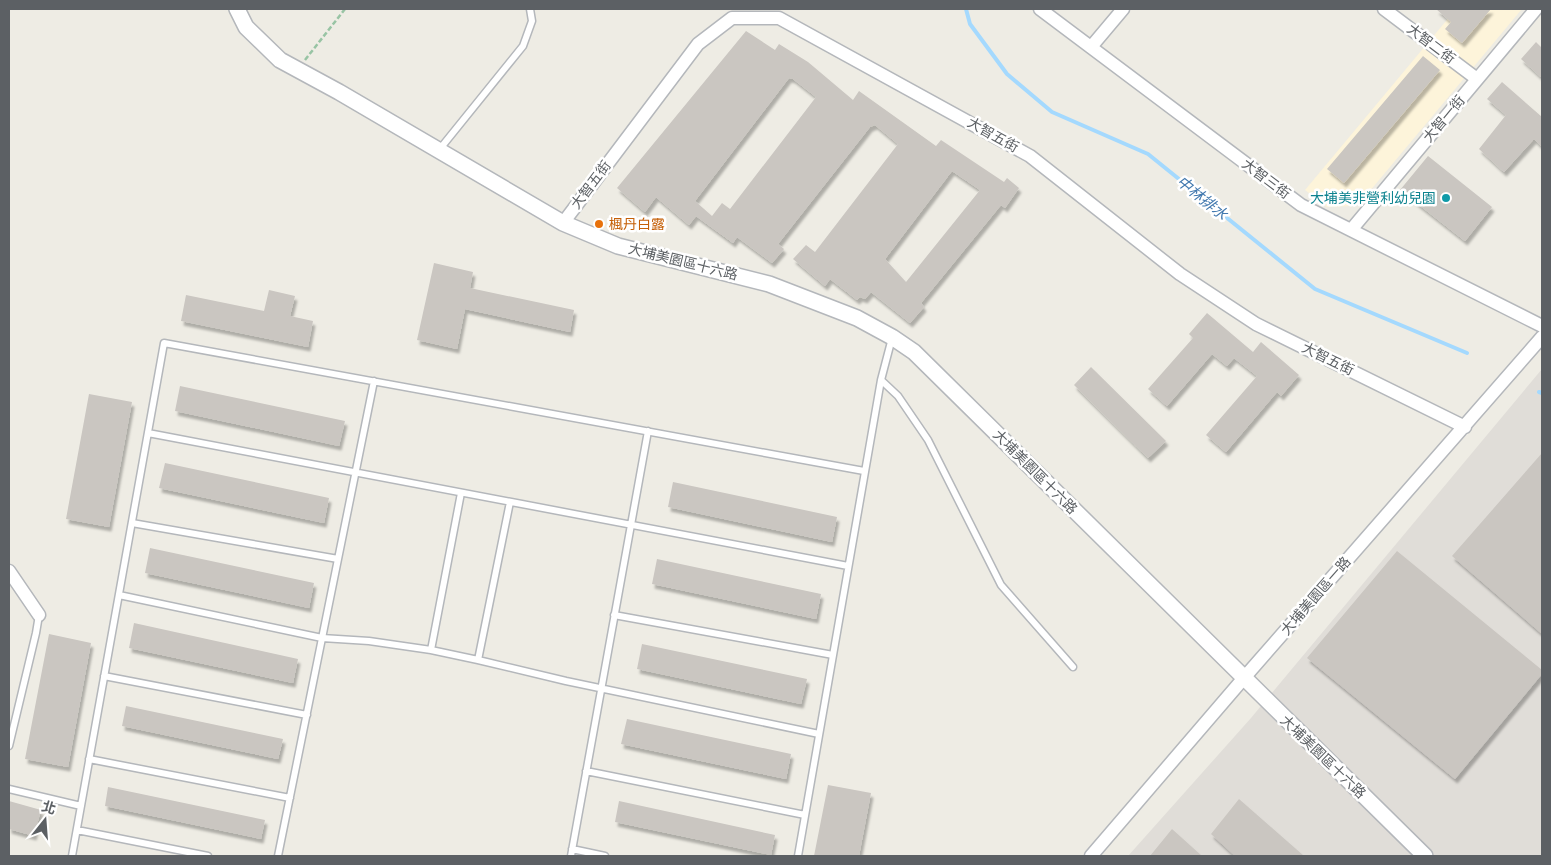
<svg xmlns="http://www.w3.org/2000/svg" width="1551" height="865" font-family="'Nunito Sans','Noto Sans TC',sans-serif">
	<defs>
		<filter id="shadow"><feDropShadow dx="2.5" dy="4.5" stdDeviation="1" flood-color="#0004"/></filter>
	</defs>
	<rect width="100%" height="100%" fill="#eeece4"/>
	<path fill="#fdf4da" d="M1456,9H1522L1364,198L1352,206L1327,207L1305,190Z"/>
	<path fill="#e0ddd8" d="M1542,369V856H1128L1251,718Z"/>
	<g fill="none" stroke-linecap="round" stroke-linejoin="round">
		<path stroke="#a4d9fe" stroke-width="4" d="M966,9L970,24L1007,74L1052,112L1148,154L1315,289L1467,353
			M1539,392L1542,393"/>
	</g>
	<path fill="#cac6c1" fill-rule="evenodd" filter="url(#shadow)" d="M1436,9H1491L1462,43L1445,29L1451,22Z
		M746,31L775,50L779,44L808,62L853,100L859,91L936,146L941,140L1004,182L1007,178L1019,188L1005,208L1001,205L921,303L924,307L910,323L871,292L865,299L860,297L857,300L830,279L825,286L793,259L806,245L815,252L898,144L875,125L870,127L778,244L784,249L772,263L737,237L733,243L696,216L689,225L656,197L645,212L617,188ZM789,78L793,79L816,97L730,209L722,203L712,216L695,201ZM952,171L980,190L906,282L885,259Z
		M1536,42L1542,48V78L1521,59Z
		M1423,56L1440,70L1344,183L1327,169Z
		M1502,82L1542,117V147L1534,139L1504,172L1479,149L1506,115L1487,99Z
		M1428,156L1492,207L1465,241L1400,190Z
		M434,263L473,272L470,288L574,310L570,332L465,309L457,349L417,340Z
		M269,290L295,296L290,316L313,321L308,347L181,321L186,295L264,311Z
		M1207,313L1253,352L1261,342L1299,375L1281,396L1277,392L1226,452L1206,435L1257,376L1234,358L1227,366L1212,354L1167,406L1148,389L1193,338L1189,334Z
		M1091,367L1166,441L1148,458L1074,385Z
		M180,386L345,421L339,446L175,411Z
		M89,394L132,402L109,527L66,519Z
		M1542,453V634L1452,556Z
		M165,463L329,498L324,523L159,488Z
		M673,482L837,517L832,542L668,507Z
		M150,548L314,583L309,608L145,573Z
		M1397,551L1542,670V674L1455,779L1307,658Z
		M657,559L821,594L816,619L652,584Z
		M134,623L298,659L293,683L129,648Z
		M49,634L91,643L68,767L25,759Z
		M642,644L807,679L801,704L637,669Z
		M126,706L283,739L278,759L122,726Z
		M627,719L791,754L786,779L621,744Z
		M828,785L871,793L859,856H814Z
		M108,787L265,820L261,839L105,806Z
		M1239,799L1304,856H1235L1211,834Z
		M9,801L41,810L34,836L9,829Z
		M619,801L775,835L771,855L615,822Z
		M1172,829L1202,856H1150Z"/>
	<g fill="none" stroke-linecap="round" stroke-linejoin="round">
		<g stroke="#b4b7bb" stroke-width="9">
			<path id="service" d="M439,150L523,46L532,21L530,9
				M892,338L881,380L898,396L928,440L1001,585L1073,667
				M148,433L848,566
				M461,493L431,650L478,660L510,502
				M132,523L338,559
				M119,595L322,638L369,641L431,650
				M614,615L833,655
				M478,660L566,681L819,734
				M104,676L307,715
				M9,746L36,633L39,615
				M89,759L290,798
				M586,771L805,815
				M9,789L81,806
				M77,830L208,856
				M572,849L605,856
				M72,856L164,343L864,471
				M278,856L374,381
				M571,856L648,431
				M798,856L881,380"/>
		</g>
		<g stroke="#b4b7bb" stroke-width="15">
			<path id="minor" d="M1040,9L1301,205L1542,326
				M1384,9L1477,79
				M1091,47L1123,9
				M563,223L698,44L732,18H779L1030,156L1180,274L1256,324L1465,427
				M1351,230L1536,9
				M9,571L39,615
				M1091,856L1243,679L1542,337"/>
		</g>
		<g stroke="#b4b7bb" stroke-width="18">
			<path id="tertiary" d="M237,9L246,27L280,60L339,92L563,223L618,246L769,284L857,318L892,337L914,352L1425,856"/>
		</g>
		<path stroke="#98c4a4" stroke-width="2.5" stroke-dasharray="5 2.5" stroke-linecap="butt" d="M305,60L345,9"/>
		<use href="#service" stroke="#fff" stroke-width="6"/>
		<use href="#minor" stroke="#fff" stroke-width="12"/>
		<use href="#tertiary" stroke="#fff" stroke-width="15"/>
	</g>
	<circle fill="#0f9aa8" stroke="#fff" stroke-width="2" cx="1446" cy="198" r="5"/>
	<circle fill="#e8710a" stroke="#fff" stroke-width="2" cx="599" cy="224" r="5"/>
	<g text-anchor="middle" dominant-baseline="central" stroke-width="5" stroke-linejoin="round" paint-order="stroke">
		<g font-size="14" fill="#5c6064" stroke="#fff">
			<text transform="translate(1431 44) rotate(37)">大智二街</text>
			<text transform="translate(1444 119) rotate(-50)">大智一街</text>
			<text transform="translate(993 135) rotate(29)">大智五街</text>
			<text transform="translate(1266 179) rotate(37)">大智三街</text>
			<text transform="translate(591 185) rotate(-53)">大智五街</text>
			<text transform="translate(683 262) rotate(14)">大埔美園區十六路</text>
			<text transform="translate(1328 359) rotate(26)">大智五街</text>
			<text transform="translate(1035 472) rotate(45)">大埔美園區十六路</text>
			<text transform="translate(1316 596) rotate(-49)">大埔美園區一路</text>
			<text transform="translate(1323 757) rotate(44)">大埔美園區十六路</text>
		</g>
		<g font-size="14" fill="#0d838f" stroke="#fff" text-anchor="end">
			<text x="1436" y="198">大埔美非營利幼兒園</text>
		</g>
		<g font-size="14" fill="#c56008" stroke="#fff" text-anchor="start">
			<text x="609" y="224">楓丹白露</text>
		</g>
		<g font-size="15" font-style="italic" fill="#4279af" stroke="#fff">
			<text transform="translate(1202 198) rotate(39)">中林排水</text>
		</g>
	</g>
	<rect width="1551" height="865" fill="none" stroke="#5c6064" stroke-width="20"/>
	<g transform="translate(45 820) rotate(17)" stroke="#ffffff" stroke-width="4" paint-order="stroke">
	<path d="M0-4L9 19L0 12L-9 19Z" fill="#5c6064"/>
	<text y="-8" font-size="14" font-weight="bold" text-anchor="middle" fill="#5c6064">北</text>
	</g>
</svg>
